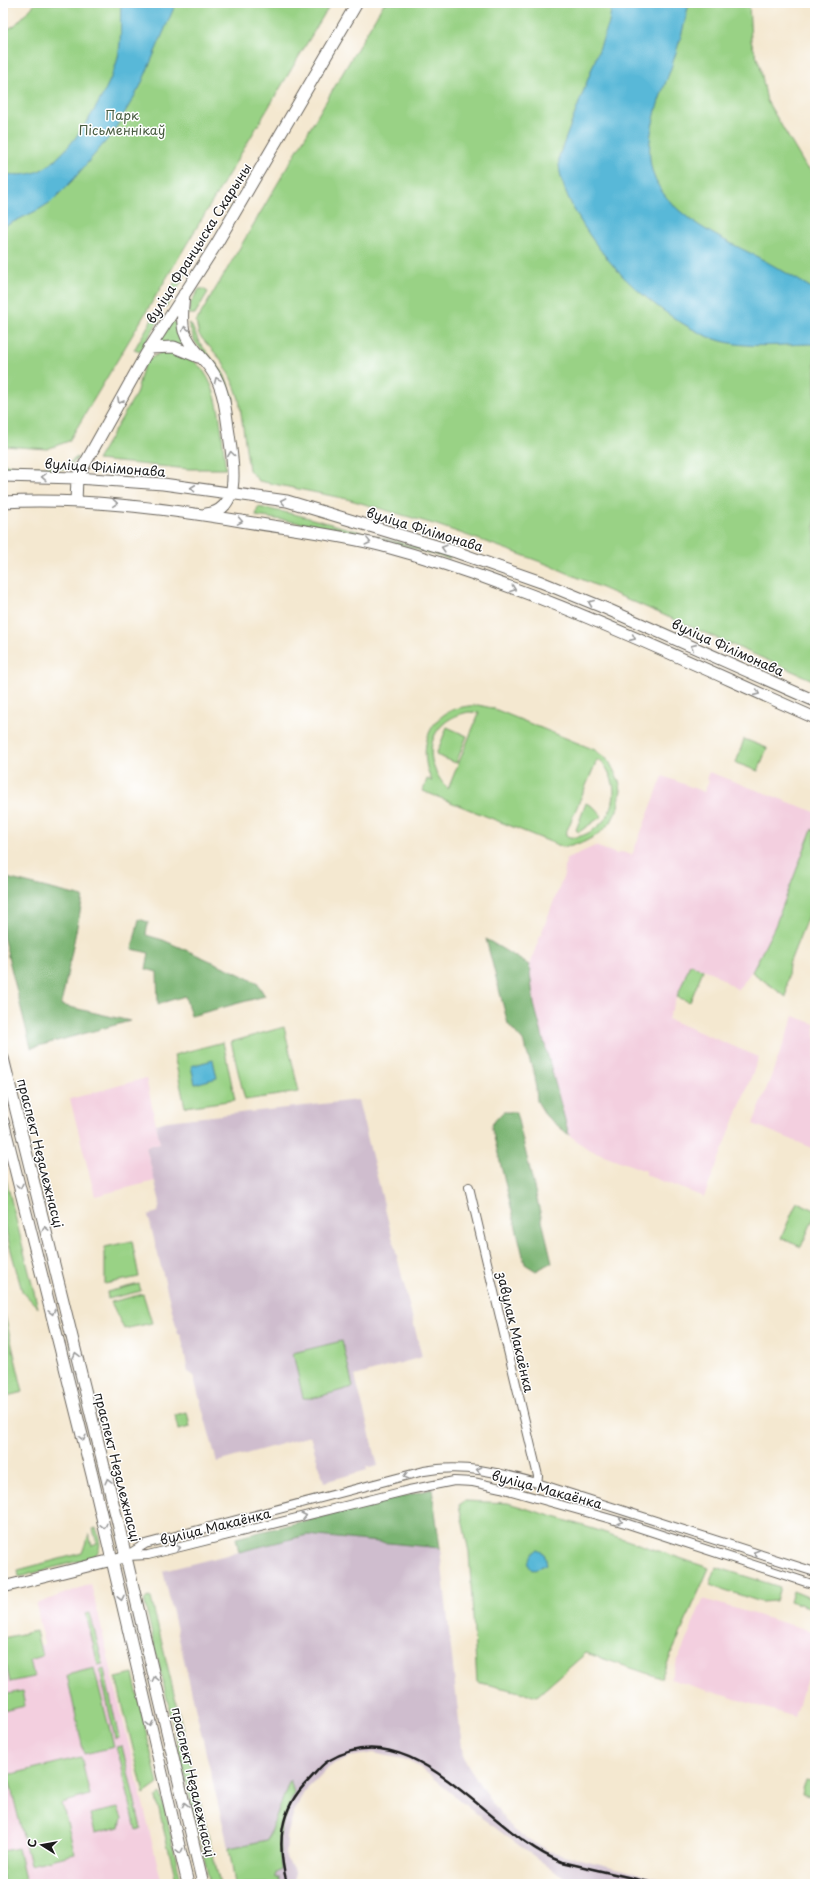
<svg xmlns="http://www.w3.org/2000/svg" width="818" height="1887" font-family="'Playpen Sans',sans-serif">
	<rect width="100%" height="100%" fill="#fff"/>
	<filter id="ink" filterUnits="userSpaceOnUse"><feTurbulence type="fractalNoise" baseFrequency=".025" numOctaves="2"/><feDisplacementMap in="SourceGraphic" scale="8" xChannelSelector="R" yChannelSelector="G"/><feConvolveMatrix kernelMatrix="1 2 1 2 8 2 1 2 1" color-interpolation-filters="sRGB"/></filter>
	<filter id="wash" filterUnits="userSpaceOnUse"><feTurbulence type="fractalNoise" baseFrequency=".012" numOctaves="4" result="noise"/><feDisplacementMap in="SourceGraphic" scale="16" xChannelSelector="R" yChannelSelector="G"/><feGaussianBlur stdDeviation="0.9" result="paint"/><feColorMatrix in="noise" values="0 0 0 0 0 0 0 0 0 0 0 0 0 0 0 0 0 1.4 0 .05"/><feComposite in="paint" operator="in"/></filter>
	<g filter="url(#wash)">
		<rect width="100%" height="100%" fill="#f4e8d0"/>
		<path fill="#f3cfdf" d="M709,772L815,812V884L738,990L715,974L690,964L668,1019L759,1057L704,1197L646,1175V1171L588,1149L569,1135L534,1004L529,965L564,875L566,859L595,846L617,854L622,852L632,855L663,776L704,792L709,781L706,779Z
			M794,1016L815,1024V1149L753,1124Z
			M146,1078L160,1143L146,1147L155,1181L95,1196L70,1099Z
			M91,1584L162,1884H3V1654L44,1644L36,1604Z
			M703,1599L815,1632V1653L795,1717L670,1679Z"/>
		<path fill="#cfbdce" d="M358,1100L422,1357L355,1376L378,1466L369,1468L368,1466H366L367,1470L324,1482L310,1436L217,1462L193,1375L188,1372L181,1334H178L148,1215L158,1212L160,1202L146,1147L160,1143L156,1124L167,1121Z
			M307,1535L440,1548L463,1757L489,1799L513,1830L548,1851L680,1884H572L475,1813L421,1768L404,1759L373,1753L349,1757L331,1765L304,1792L294,1812L287,1836L286,1858L295,1871V1884H237L163,1571Z"/>
		<path fill="#99d285" stroke="#5a7750" fill-rule="evenodd" d="M36,3H331L69,441L47,449L3,446V31L14,26Z
			M384,3H749L751,41L760,66L767,101L806,167L815,173V681L549,565L503,548L437,525L347,499L259,481L249,470L239,399L235,387L223,362L199,335L196,322Z
			M188,260L189,261L183,279L166,307L164,306L163,302Z
			M199,289H203L208,292L195,314H188L191,302Z
			M159,313L162,315L140,352L134,350L155,314Z
			M169,320L178,324L183,346L159,344Z
			M188,323L191,324L199,342L224,374L234,399L233,402L218,370L195,342Z
			M171,350C178,354 189,357 195,362C222,384 221,437 226,469H189L97,460L136,394L143,368L148,360L160,353Z
			M77,457L78,458L70,466L64,469L3,468V464L31,467L63,466L67,465Z
			M258,507L294,514L450,556L449,559L382,539L339,529L256,516Z
			M478,705L492,708L595,750L609,761L619,781L621,790L618,808L611,822L599,834L584,842L563,847L423,791L427,779L432,781C420,758 423,726 448,712C457,707 468,706 478,705ZM469,712L479,713L448,789C420,760 427,720 469,712ZM597,760C603,762 606,767 609,773C621,797 610,823 586,834C579,837 572,839 565,835Z
			M447,727L467,736L456,763L436,755Z
			M744,739L767,748L758,771L736,763Z
			M586,803L595,808L602,816L579,832L576,830Z
			M812,829L815,831V898L789,964L786,997L752,972L775,926Z
			M690,964L703,970L690,1002L677,997Z
			M284,1027L299,1092L245,1100L231,1042Z
			M223,1042L235,1100L185,1107L174,1055Z
			M3,1167L38,1308L22,1291L3,1221Z
			M797,1202L815,1210V1215L801,1247L781,1238Z
			M132,1241L139,1277L105,1284V1247Z
			M139,1284L141,1291L108,1299L107,1292Z
			M143,1294L152,1323L124,1329L111,1302Z
			M3,1307L23,1392L3,1397Z
			M342,1341L353,1387L314,1398H303L293,1353Z
			M187,1412L190,1427L178,1430L175,1415Z
			M465,1501L508,1503L597,1530L709,1568L661,1678L586,1653L537,1696L477,1682L469,1552L459,1505Z
			M96,1528C100,1538 103,1550 93,1557L19,1577L18,1570L82,1553L89,1534L92,1546L97,1544L93,1529Z
			M716,1567L780,1587L776,1601L761,1602L710,1585Z
			M793,1591L815,1600V1609L790,1601Z
			M149,1597L151,1598L220,1884H210L144,1600Z
			M90,1613L103,1664L98,1665L86,1614Z
			M36,1631L42,1656L30,1660L34,1677L10,1682L6,1665L3,1666V1638Z
			M94,1668L114,1747L84,1754L67,1675Z
			M104,1669L119,1738L115,1739L100,1670Z
			M133,1674L158,1784L144,1794L116,1678Z
			M22,1691L25,1706L3,1711V1695Z
			M122,1746L141,1828L136,1830L117,1747Z
			M81,1757L90,1795L62,1803L75,1854L30,1865L8,1775Z
			M290,1780L294,1793L283,1821L279,1839L281,1870L276,1873V1878H279L280,1884H235L229,1848L267,1840Z
			M805,1780L815,1782V1797L801,1794Z
			M161,1794L182,1884H177L156,1798Z
			M118,1808L122,1818L120,1827L95,1833L90,1814Z
			M18,1848L26,1884H3V1851Z"/>
		<path fill="#7ab472" stroke="#4b6847" d="M3,877L83,897L61,1005L130,1021L31,1048L3,936Z
			M139,919L148,922L146,935L163,940L231,970L257,983L265,996L191,1016L185,996L158,1004L157,972L146,969L149,953L132,949Z
			M486,939L529,965L534,1004L569,1135L546,1116L537,1101L535,1076L523,1041L508,1024Z
			M503,1112H516L552,1262L536,1271L525,1264L491,1125Z
			M432,1489L440,1548L307,1535L239,1552L236,1538Z"/>
		<path fill="#59b8d8" stroke="#3a6a7a" d="M121,3H176L140,87L112,134L72,181L51,202L38,210L3,227V174C16,175 27,176 39,171C70,157 108,93 117,61C122,43 120,22 121,3Z
			M612,3H689C685,24 679,44 672,65C666,83 658,100 654,119C649,138 647,161 655,179C671,216 720,238 754,255C775,266 795,278 815,290V344C783,344 746,350 715,339C689,331 652,304 632,285C604,260 555,195 559,156L609,23Z
			M213,1060L217,1078L195,1084L191,1066Z
			M537,1550L544,1553L547,1564L532,1570C525,1564 530,1555 537,1550Z"/>
	</g>
	<g filter="url(#ink)">
		<g fill="none" stroke-linecap="round" stroke-linejoin="round">
			<g stroke="#68635b" stroke-width="10">
				<path id="minor" d="M469,1187L538,1476L537,1483
					M126,1556L145,1544L424,1471C462,1463 500,1473 537,1483L815,1572
					M127,1556L148,1555L409,1490L454,1481L473,1482L501,1488L625,1523L815,1585"/>
			</g>
			<g stroke="#68635b" stroke-width="13">
				<path id="major" d="M184,294C183,306 181,319 184,331C190,350 208,360 216,378C225,395 226,415 229,434C232,459 244,510 206,514
					M149,348L174,347L198,357
					M3,476L77,478L163,484L287,501L456,552L541,582L607,609L815,701
					M3,502C83,498 161,508 241,521C289,529 336,534 383,546C533,586 674,656 815,718
					M76,502L77,478L146,354L217,243L357,3
					M3,1058L117,1519L203,1884
					M3,1121L92,1475L188,1884
					M3,1587L120,1558"/>
			</g>
			<use href="#minor" stroke="#fff" stroke-width="8"/>
			<use href="#major" stroke="#fff" stroke-width="11"/>
			<path stroke="#1c1c1c" stroke-width="2.5" d="M287,1884C277,1845 278,1810 309,1780C315,1774 321,1765 328,1761C414,1708 489,1836 562,1862L658,1884"/>
		</g>
		<defs><path id="oneway-chevron" d="M-2-3.5L2.5 0L-2 3.5" fill="none" stroke-width="1.6" stroke-linecap="round" stroke-linejoin="round"/></defs>
		<g stroke="#999">
			<use href="#oneway-chevron" transform="translate(185 329) rotate(-102)"/>
			<use href="#oneway-chevron" transform="translate(217 380) rotate(-114)"/>
			<use href="#oneway-chevron" transform="translate(120 401) rotate(119)"/>
			<use href="#oneway-chevron" transform="translate(231 454) rotate(-98)"/>
			<use href="#oneway-chevron" transform="translate(44 477) rotate(-178)"/>
			<use href="#oneway-chevron" transform="translate(193 488) rotate(-173)"/>
			<use href="#oneway-chevron" transform="translate(283 501) rotate(-169)"/>
			<use href="#oneway-chevron" transform="translate(115 503) rotate(5)"/>
			<use href="#oneway-chevron" transform="translate(240 521) rotate(10)"/>
			<use href="#oneway-chevron" transform="translate(368 542) rotate(14)"/>
			<use href="#oneway-chevron" transform="translate(444 548) rotate(-163)"/>
			<use href="#oneway-chevron" transform="translate(513 589) rotate(20)"/>
			<use href="#oneway-chevron" transform="translate(591 603) rotate(-158)"/>
			<use href="#oneway-chevron" transform="translate(633 638) rotate(24)"/>
			<use href="#oneway-chevron" transform="translate(693 647) rotate(-156)"/>
			<use href="#oneway-chevron" transform="translate(757 693) rotate(24)"/>
			<use href="#oneway-chevron" transform="translate(20 1186) rotate(76)"/>
			<use href="#oneway-chevron" transform="translate(45 1229) rotate(-104)"/>
			<use href="#oneway-chevron" transform="translate(52 1312) rotate(76)"/>
			<use href="#oneway-chevron" transform="translate(76 1355) rotate(-104)"/>
			<use href="#oneway-chevron" transform="translate(83 1438) rotate(76)"/>
			<use href="#oneway-chevron" transform="translate(479 1470) rotate(-169)"/>
			<use href="#oneway-chevron" transform="translate(406 1476) rotate(165)"/>
			<use href="#oneway-chevron" transform="translate(108 1481) rotate(-104)"/>
			<use href="#oneway-chevron" transform="translate(304 1516) rotate(-14)"/>
			<use href="#oneway-chevron" transform="translate(620 1521) rotate(17)"/>
			<use href="#oneway-chevron" transform="translate(104 1526) rotate(77)"/>
			<use href="#oneway-chevron" transform="translate(178 1548) rotate(-13)"/>
			<use href="#oneway-chevron" transform="translate(756 1553) rotate(-163)"/>
			<use href="#oneway-chevron" transform="translate(121 1598) rotate(78)"/>
			<use href="#oneway-chevron" transform="translate(155 1679) rotate(-103)"/>
			<use href="#oneway-chevron" transform="translate(150 1724) rotate(77)"/>
			<use href="#oneway-chevron" transform="translate(185 1805) rotate(-103)"/>
			<use href="#oneway-chevron" transform="translate(180 1851) rotate(77)"/>
		</g>
	</g>
	<g text-anchor="middle" dominant-baseline="central" stroke-width="3" stroke-linejoin="round" paint-order="stroke">
		<g font-size="13" fill="#485c41" stroke="#fff">
			<text x="122" y="114">Парк<tspan x="122" dy="15">Пісьменнікаў</tspan></text>
		</g>
		<g font-size="13" fill="#1c1c1c" stroke="#fff">
			<text transform="translate(198 243) rotate(-58)">вуліца Францыска Скарыны</text>
			<text transform="translate(105 467) rotate(4)">вуліца Філімонава</text>
			<text transform="translate(425 529) rotate(17)">вуліца Філімонава</text>
			<text transform="translate(728 647) rotate(24)">вуліца Філімонава</text>
			<text transform="translate(41 1153) rotate(76)">праспект Незалежнасці</text>
			<text transform="translate(516 1332) rotate(77)">завулак Макаёнка</text>
			<text transform="translate(118 1467) rotate(76)">праспект Незалежнасці</text>
			<text transform="translate(547 1489) rotate(15)">вуліца Макаёнка</text>
			<text transform="translate(215 1526) rotate(-14)">вуліца Макаёнка</text>
			<text transform="translate(194 1782) rotate(77)">праспект Незалежнасці</text>
		</g>
	</g>
	<rect width="818" height="1887" fill="none" stroke="#fff" stroke-width="16"/>
	<g transform="translate(42 1845) rotate(281)" stroke="#ffffff" stroke-width="3" paint-order="stroke">
	<path d="M0-3L7 15L0 10L-7 15Z" fill="#1c1c1c"/>
	<text y="-6" font-size="11" font-weight="bold" text-anchor="middle" fill="#1c1c1c">С</text>
	</g>
</svg>
